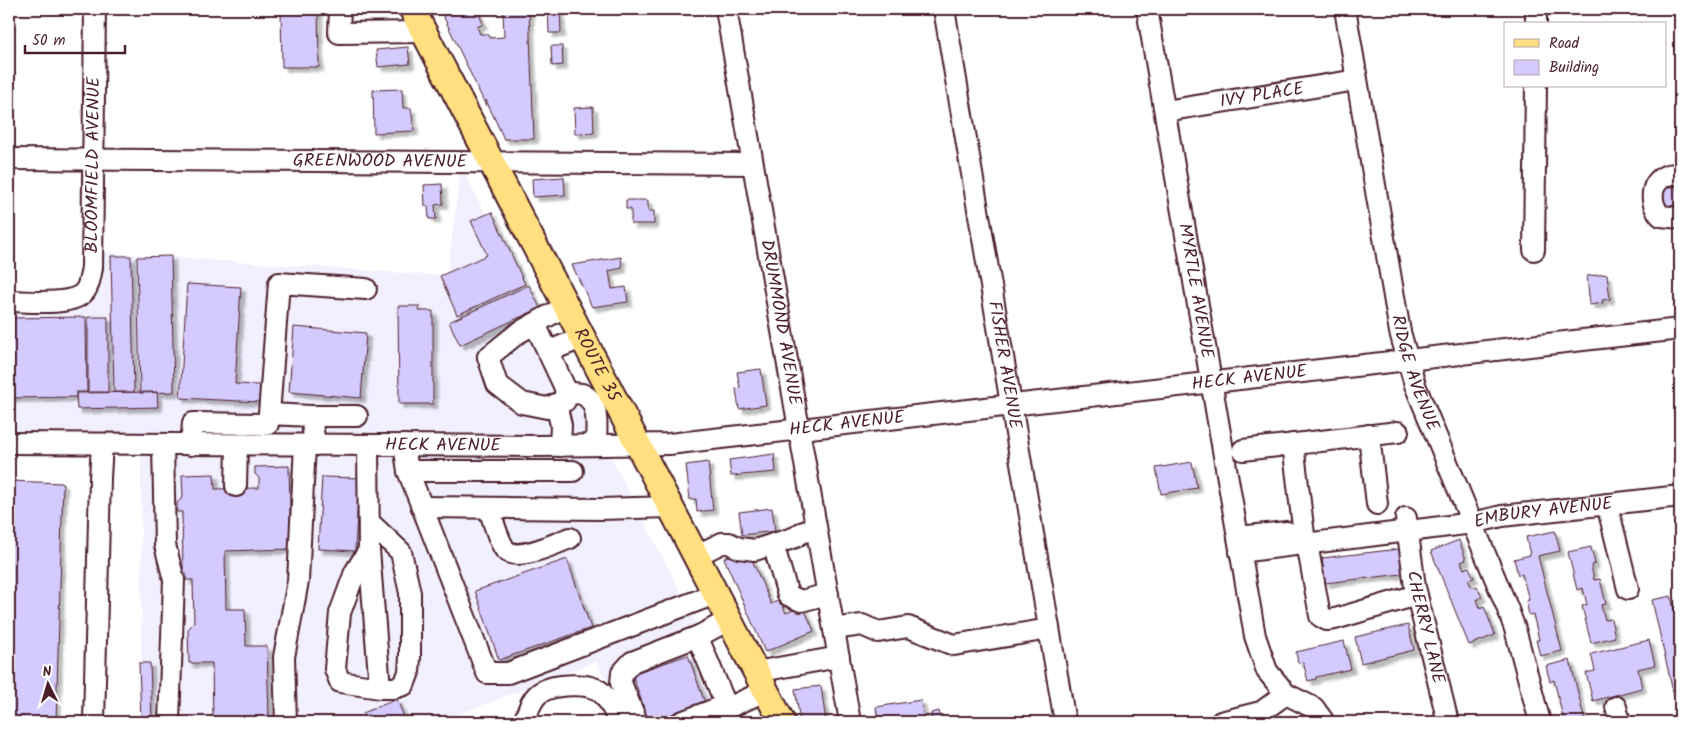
<svg xmlns="http://www.w3.org/2000/svg" width="1689" height="731" font-family="Kalam,sans-serif">
	<defs>
		<filter id="shadow"><feDropShadow dx="4.5" dy="4.5" stdDeviation="1" flood-color="#0004"/></filter>
	</defs>
	<rect width="100%" height="100%" fill="#fff"/>
	<filter id="ink" filterUnits="userSpaceOnUse"><feTurbulence type="fractalNoise" baseFrequency=".02" numOctaves="2"/><feDisplacementMap in="SourceGraphic" scale="10" xChannelSelector="R" yChannelSelector="G"/><feConvolveMatrix kernelMatrix="1 2 1 2 8 2 1 2 1" color-interpolation-filters="sRGB"/></filter>
	<g filter="url(#ink)">
		<path fill="#f2effe" d="M461,167L746,719L739,722H626L596,661L439,722H142L141,447L9,444V300L85,301L94,252L447,276Z"/>
		<path fill="#d4cafd" stroke="#4a1f2b" filter="url(#shadow)" d="M281,9H318L319,67H282Z
			M440,9H478H477L483,24L477,27L480,34H488L490,38L504,37L503,9H529L534,139H504L486,100V106Z
			M548,9H560L561,33H549Z
			M551,46H562L563,65L552,66Z
			M408,47L410,64L378,67L376,50Z
			M402,89L403,108H411L414,131L374,133L373,90Z
			M593,107L594,133L575,134L574,108Z
			M564,177L565,195L533,197L532,179Z
			M442,184L443,204L435,205L436,219H429L428,206H425L424,185Z
			M1664,187H1680V207H1663Z
			M626,200H648V211H654V224H631V209H626Z
			M492,212L525,284L457,315L440,276L487,255L471,221Z
			M111,256H131L134,392H114Z
			M171,256L174,392L140,393L137,257Z
			M621,257L622,268L609,271L612,289L626,287L628,302L592,307L572,265Z
			M1607,274L1610,299L1602,300L1603,303L1590,305L1587,276Z
			M187,284L241,287L235,384L260,385L259,402L180,398Z
			M529,285L540,308L460,345L449,322Z
			M398,306H419V311H433V404H399Z
			M86,317L87,392H76V397L9,398V318Z
			M88,317H108V392H88Z
			M294,327L366,333L361,398L289,392Z
			M761,369L766,405L739,409L736,389L740,388L737,372Z
			M157,392L158,407L77,409L76,393Z
			M774,454L776,472L731,476L729,460Z
			M708,462L713,510L697,512L696,499L690,500L686,465Z
			M1192,462L1197,488L1161,494L1156,468Z
			M289,466L291,549L225,551L226,609H245L246,646H267L269,721L268,722H213L212,663H189L188,629L194,623L193,580H186V573L183,570L182,512H177V503L183,497L182,475L214,474L215,489L259,488V478L255,474V467Z
			M322,477L359,478L355,551L318,549Z
			M9,481L63,483L56,722H9Z
			M772,508L775,531L742,535L739,512Z
			M1555,531L1560,551L1538,556L1562,651L1540,656L1536,640H1539L1533,614L1529,615L1526,601L1529,600L1522,574L1518,575L1514,559L1530,555L1526,537Z
			M1459,540L1466,560L1461,562L1464,569L1469,567L1474,578L1468,580L1472,588L1477,586L1482,597L1477,599L1480,608L1484,606L1495,635L1469,645L1431,551Z
			M1591,547L1595,564L1591,565L1594,580L1600,579L1606,604L1601,605L1605,620L1611,619L1615,637L1591,643L1582,606L1587,605L1583,588L1577,590L1568,552Z
			M747,548L771,604L780,600L786,613L803,606L814,631L765,652L724,558Z
			M1399,549L1402,574L1325,583L1322,558Z
			M567,559L591,628L499,660L475,591Z
			M1671,596L1680,635V722H1662L1679,718L1652,600Z
			M1408,625L1414,650L1361,663L1355,637Z
			M1649,640L1655,665L1638,669L1642,688L1593,701L1586,673L1595,671L1591,654Z
			M1344,641L1351,669L1316,677V679L1308,681L1303,662L1298,663L1296,652Z
			M688,655L706,706L688,712L687,709L649,722L632,674Z
			M1570,660L1585,722H1564L1554,680L1550,682L1546,666Z
			M139,663H150L152,722H141Z
			M821,686L826,722H800L795,689Z
			M397,699L406,722H366L363,713Z
			M921,700L924,719L932,718L931,713L939,711L941,722H878L876,707Z"/>
		<g fill="none" stroke-linecap="round" stroke-linejoin="round">
			<g stroke="#4a1f2b" stroke-width="24">
				<g id="minor">
					<path d="M340,9L339,33L424,32"/>
					<path id="s1" d="M726,9L850,722"/>
					<path id="s2" d="M944,9L1065,722"/>
					<path id="s3" d="M1147,9L1255,636L1267,671L1286,694L1314,708L1324,722"/>
					<path id="s4" d="M1345,9L1400,332L1415,385L1507,607L1515,629L1540,722"/>
					<path d="M1536,24V9"/>
					<path id="s5" d="M1165,111L1357,80"/>
					<path id="s6" d="M9,159L753,164"/>
					<path d="M1680,174C1677,174 1671,174 1668,175C1649,181 1649,204 1661,216L1680,218"/>
					<path d="M1534,250L1536,86"/>
					<path id="s7" d="M9,301C27,301 73,307 85,291C90,284 90,276 92,268L95,9"/>
					<path d="M535,324L566,390L565,401L547,408L522,403L497,384L488,357L518,333L566,306"/>
					<path d="M549,351L582,338"/>
					<path d="M565,393C570,393 577,393 582,394C601,402 596,429 596,445"/>
					<path d="M556,404L561,425L560,446"/>
					<path d="M269,414L279,283L366,289"/>
					<path d="M311,416H357"/>
					<path d="M1369,435L1377,504"/>
					<path id="s8" d="M9,443L540,446L669,444L1680,329"/>
					<path d="M163,444L165,545L174,580L169,722"/>
					<path d="M1293,444L1305,543"/>
					<path d="M191,445L193,423L268,424L269,414L311,416L315,445"/>
					<path d="M368,445L369,550L380,688L340,682L335,669L340,613L355,572L369,550"/>
					<path d="M404,445L408,471L487,673H508L715,594"/>
					<path d="M1243,450L1398,432"/>
					<path d="M408,471H573"/>
					<path d="M236,486L237,445"/>
					<path d="M1607,504L1628,589"/>
					<path d="M422,507L600,509L670,507"/>
					<path d="M489,508C493,520 497,537 504,548C514,564 556,543 570,538"/>
					<path id="s9" d="M1406,518L1415,587L1448,722"/>
					<path d="M370,523L401,552L410,593V657L409,672L404,685L394,688H380"/>
					<path d="M1238,537L1287,532"/>
					<path d="M1307,543L1320,616L1327,620L1335,619L1417,595"/>
					<path d="M773,544L788,595L801,601L828,594"/>
					<path id="s10" d="M1240,552L1473,523L1502,516L1680,496"/>
					<path d="M695,556L722,543H729L739,548L755,550L796,537L801,533L816,528"/>
					<path d="M729,620L699,636V640L726,705L730,707L765,691"/>
					<path d="M834,629L862,625L878,632L908,627L954,645L1049,629"/>
					<path d="M756,672L839,657"/>
					<path d="M1616,707L1620,722"/>
					<path d="M94,722L100,478L102,444"/>
					<path d="M286,722L284,657L298,581L305,445"/>
					<path d="M524,722C528,712 531,698 541,692C554,684 589,682 601,692C610,700 614,712 619,722"/>
					<path d="M637,722L621,683L622,673L632,662L699,636"/>
					<path d="M681,722L726,705"/>
					<path d="M1221,722L1261,712L1286,694"/>
				</g>
			</g>
			<g stroke="#4a1f2b" stroke-width="29">
				<g id="major">
					<path id="s11" d="M412,9L782,722"/>
				</g>
			</g>
			<use href="#minor" stroke="#fff" stroke-width="20"/>
			<use href="#major" stroke="#ffdf80" stroke-width="25"/>
		</g>
	</g>
	<g text-anchor="middle" dominant-baseline="central" stroke-width="4" stroke-linejoin="round" paint-order="stroke">
		<g font-size="18" fill="#4a1f2b" stroke="#fff">
			<text stroke="none"><textPath href="#s5" startOffset="98">IVY PLACE</textPath></text>
			<text stroke="none"><textPath href="#s6" startOffset="371">GREENWOOD AVENUE</textPath></text>
			<text stroke="none"><textPath href="#s7" startOffset="206">BLOOMFIELD AVENUE</textPath></text>
			<text stroke="none"><textPath href="#s3" startOffset="286">MYRTLE AVENUE</textPath></text>
			<text stroke="none"><textPath href="#s1" startOffset="318">DRUMMOND AVENUE</textPath></text>
			<text stroke="none"><textPath href="#s11" startOffset="401">ROUTE 35</textPath></text>
			<text stroke="none"><textPath href="#s2" startOffset="361">FISHER AVENUE</textPath></text>
			<text stroke="none"><textPath href="#s4" startOffset="371">RIDGE AVENUE</textPath></text>
			<text stroke="none"><textPath href="#s8" startOffset="1244">HECK AVENUE</textPath></text>
			<text stroke="none"><textPath href="#s8" startOffset="839">HECK AVENUE</textPath></text>
			<text stroke="none"><textPath href="#s8" startOffset="434">HECK AVENUE</textPath></text>
			<text stroke="none"><textPath href="#s10" startOffset="306">EMBURY AVENUE</textPath></text>
			<text stroke="none"><textPath href="#s9" startOffset="111">CHERRY LANE</textPath></text>
		</g>
	</g>
	<rect width="1689" height="731" fill="none" stroke="#fff" stroke-width="30"/>
	<rect x="15" y="15" width="1659" height="701" fill="none" stroke="#4a1f2b" stroke-width="2" filter="url(#ink)"/>
	<rect x="1504" y="22" width="162" height="65" fill="#ffffff" stroke="#b7a5aa"/>
	<rect x="1514" y="39" width="25" height="8" fill="#ffdf80" stroke="#b7a5aa"/>
	<text x="1549" y="48" font-size="15" fill="#4a1f2b">Road</text>
	<rect x="1514" y="60" width="25" height="15" fill="#d4cafd" stroke="#b7a5aa"/>
	<text x="1549" y="72" font-size="15" fill="#4a1f2b">Building</text>
	<g transform="translate(48 684) rotate(355)" stroke="#ffffff" stroke-width="4" paint-order="stroke">
	<path d="M0-4L9 19L0 12L-9 19Z" fill="#4a1f2b"/>
	<text y="-8" font-size="14" font-weight="bold" text-anchor="middle" fill="#4a1f2b">N</text>
	</g>
	<path d="M25 45v8h100v-8" fill="none" stroke="#4a1f2b" stroke-width="2.5"/>
	<text x="32" y="45" font-size="15" fill="#4a1f2b" stroke="#ffffff" stroke-width="4" paint-order="stroke">50 m</text>
</svg>
